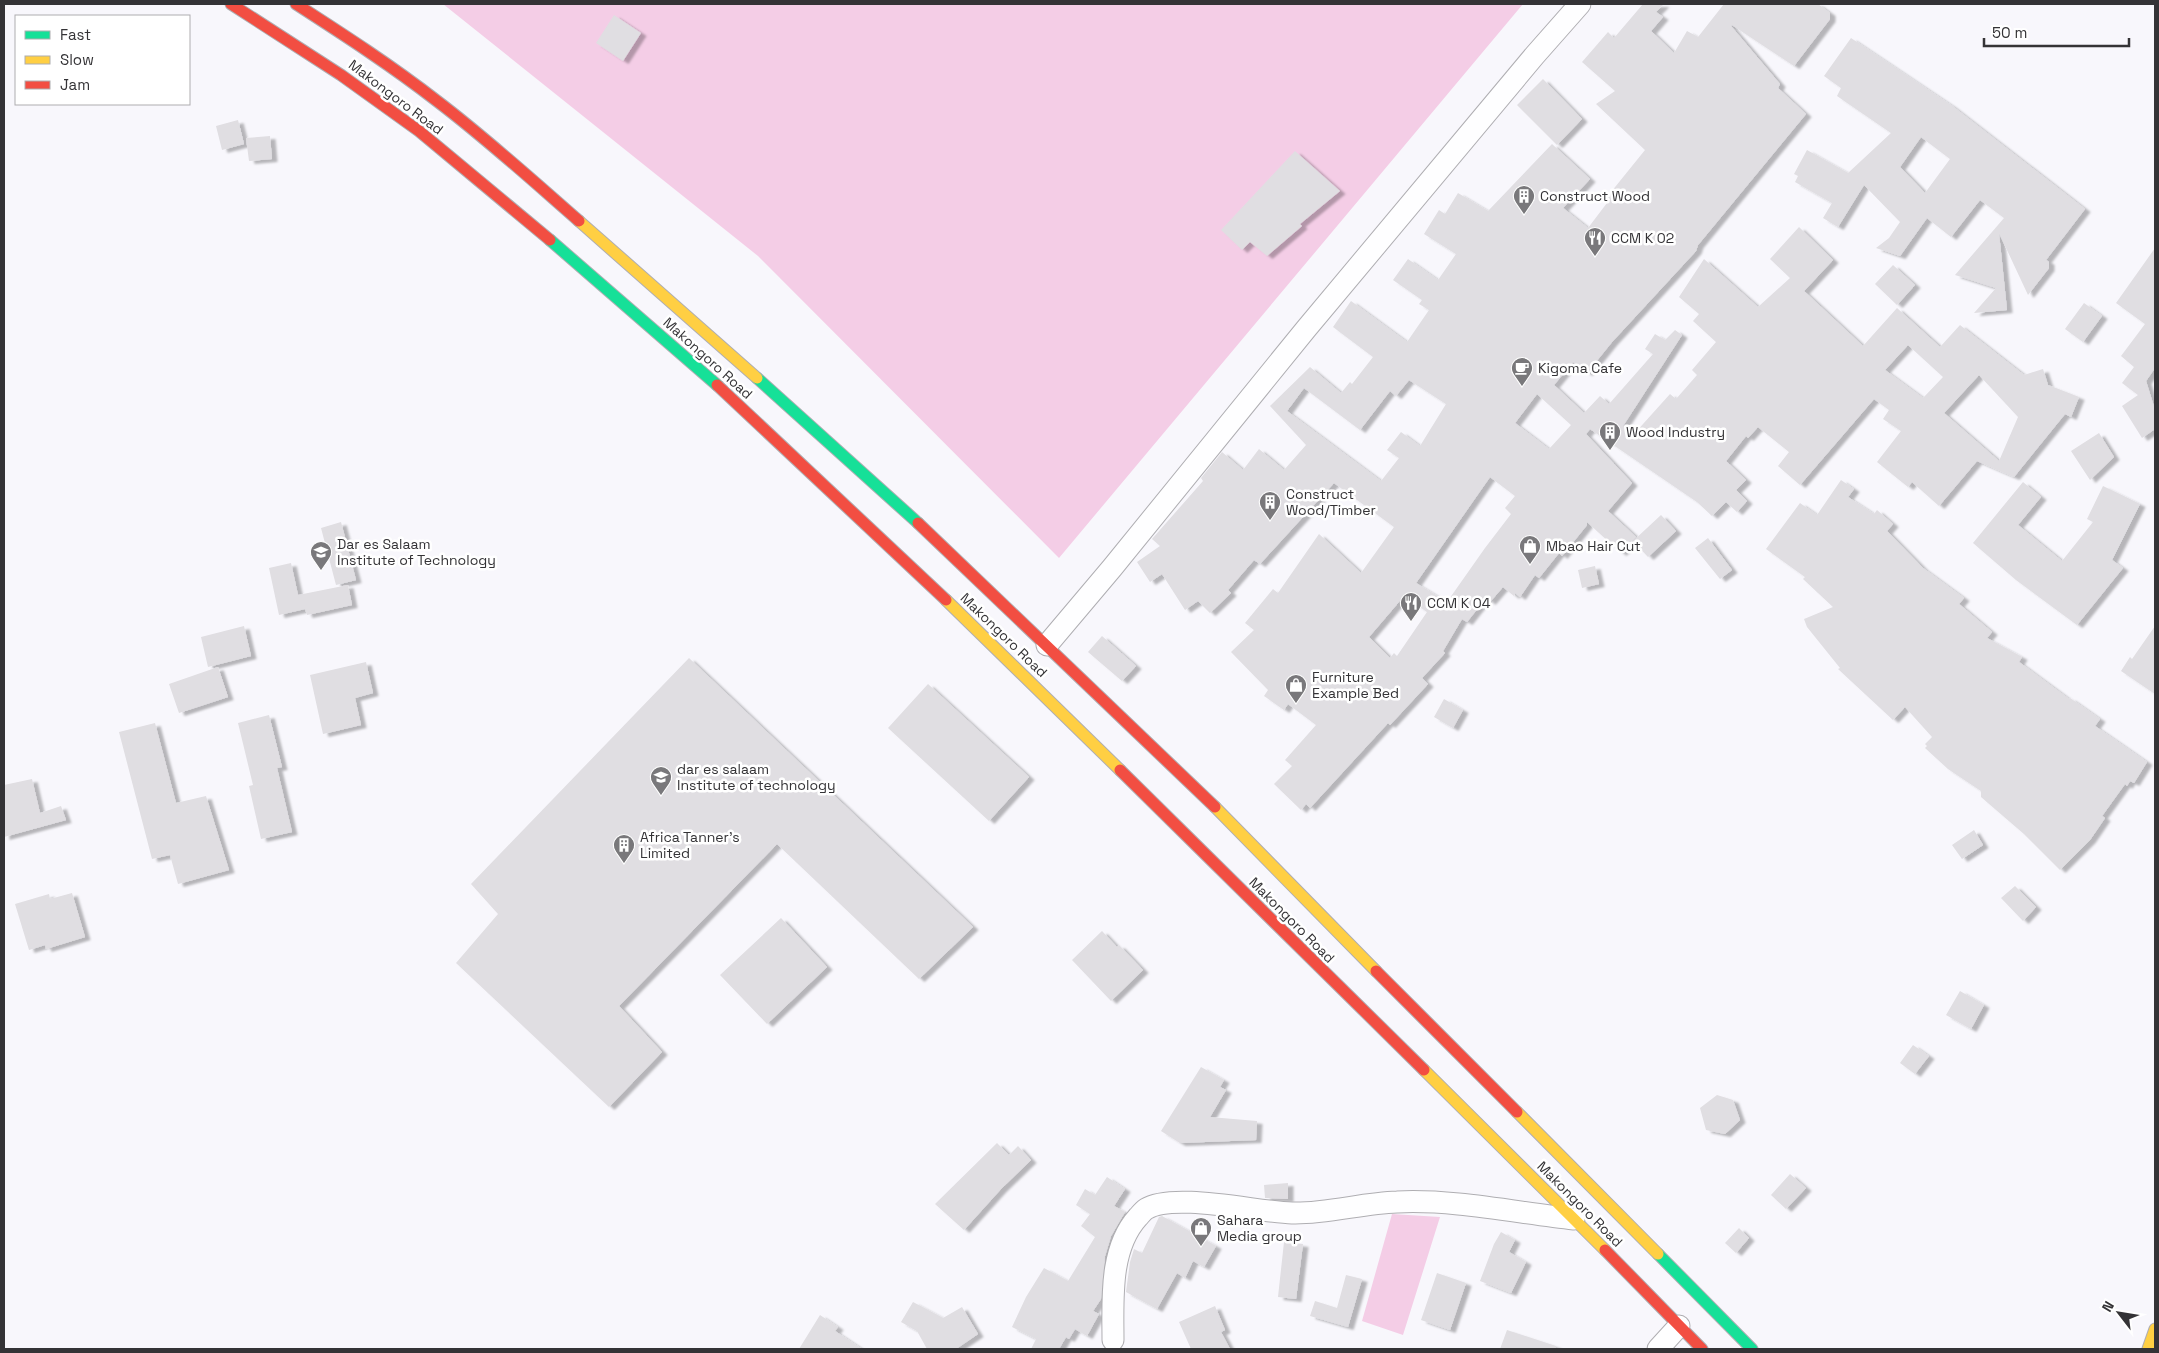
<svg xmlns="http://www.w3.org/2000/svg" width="2159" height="1353" font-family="'Space Grotesk',sans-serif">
	<defs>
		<filter id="shadow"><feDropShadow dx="5.5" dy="3" stdDeviation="1" flood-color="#0004"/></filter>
	</defs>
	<rect width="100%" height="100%" fill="#f8f7fc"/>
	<path fill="#f4cde6" d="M443,4H1523L1059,558L758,256Z
		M1392,1214L1440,1217L1403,1335L1362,1321Z"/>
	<path fill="#e0dee2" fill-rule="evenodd" filter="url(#shadow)" d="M1643,4H1664L1656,12L1663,17L1651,31L1674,53L1687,31L1698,37L1724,4H1818L1830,13V19L1794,66L1732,25L1731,26L1780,84L1778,88L1806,114L1698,245L1696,251L1612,342L1587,373L1573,362L1554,385L1584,413L1600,396L1609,404L1653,354L1645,349L1655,334L1665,340L1675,330L1682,335L1623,426L1634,434L1670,394L1676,399L1697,375L1692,370L1716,342L1693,321L1699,314L1679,297L1704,259L1758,307L1790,278L1770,259L1799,227L1833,260L1804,291L1863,346L1897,308L1940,347L1960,325L2024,375L2043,369L2048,385L2079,397L2071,417L2065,414L2014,477L1977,461L1939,506L1912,482L1908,487L1877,462L1901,431L1883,419L1889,410L1874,399L1800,485L1778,466L1789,452L1758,427L1748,438L1746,436L1726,461L1746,480L1736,490L1747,501L1737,512L1726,502L1712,516L1697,502L1590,429L1586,434L1632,483L1608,511L1636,537L1621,553L1587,522V525L1562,556L1559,553L1539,578L1535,575L1520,597L1515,593L1514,596L1503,587L1490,602L1486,598L1467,622L1462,619L1443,651L1445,653L1422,678L1428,684L1390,725L1388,723L1310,808L1306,804L1301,810L1274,784L1292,766L1285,760L1316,725L1288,704L1284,710L1264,696L1268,690L1231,652L1254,630L1245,623L1273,589L1278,593L1319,534L1361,573L1394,527L1334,483L1260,564L1254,560L1228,590L1231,593L1210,613L1198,601L1185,610L1162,574L1150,582L1137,562L1160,546L1152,539L1203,481L1201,478L1222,452L1243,470L1259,449L1284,470L1306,445L1270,406L1310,367L1341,393L1350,382L1352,384L1373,357L1333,327L1351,301L1407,342L1429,310L1419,304L1422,300L1393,280L1408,259L1438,280L1456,254L1424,234L1439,210L1445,214L1458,193L1488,211L1552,144L1590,179L1563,208L1588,228L1610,199L1607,197L1645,150L1596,104L1615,91L1582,62L1608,32L1614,38ZM1908,345L1943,377L1923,398L1885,370ZM1979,375L2018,417L1999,461L1944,413ZM1409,380L1446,404L1420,446L1401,432L1387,450L1399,458L1381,481L1287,411L1304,388L1360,430L1390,391L1396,396ZM1537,394L1571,425L1549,449L1515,423ZM1490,477L1515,496L1505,508L1511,514L1485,548L1447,602L1416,583ZM1404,596L1427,612L1397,656L1394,653L1390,658L1369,637Z
		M614,15L641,33L623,61L596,43Z
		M1851,38L1951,105L2085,209L2046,260L2049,262V268L2028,295L1999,233L2007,310L1974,313L1996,288L1955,275L2004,218L1980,200L1951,237L1927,218L1900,256L1876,248L1889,238L1900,222L1864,185L1838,227L1823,218L1832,203L1795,182L1798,176L1794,174L1807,150L1848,173L1891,133L1837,96L1841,88L1824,76ZM1921,137L1950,159L1925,193L1900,167Z
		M1543,79L1582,119L1557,145L1517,105Z
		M238,120L244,144L222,150L216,126Z
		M270,136L272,159L249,161L246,138Z
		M1295,151L1340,191L1300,224L1302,226L1267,256L1250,242L1242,250L1221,230Z
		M2155,248V368L2146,381L2155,410V429L2142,438L2122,406L2138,395L2122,383L2134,367L2121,356L2145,324L2116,303Z
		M1893,265L1915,285L1897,305L1875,284Z
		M2084,303L2102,316L2083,342L2065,329Z
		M2099,433L2114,457L2090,480L2071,451Z
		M1841,480L1854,489L1848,497L1874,514L1877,510L1893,524L1887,531L1923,568L1964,598L1959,604L1992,632L1987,638L2022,657L2019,662L2069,699L2070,698L2100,719L2095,726L2147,762L2134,783L2130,781L2127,786L2125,784L2102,816L2105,818L2090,840L2060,870L2024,834L1981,797V791L1948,769L1925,748L1927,746L1925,744L1932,737L1905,707L1893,720L1838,669L1840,668L1807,627L1804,619L1833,607L1803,579L1805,577L1766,549L1800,503L1817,515Z
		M2023,482L2041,497L2018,525L2062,561L2093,522L2087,519L2103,486L2140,504L2112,560L2123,568L2077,625L2016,580L1973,543Z
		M1661,515L1676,531L1648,557L1633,541Z
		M341,522L356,580L336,585L321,528Z
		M1708,538L1732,570L1720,579L1695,548Z
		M291,563L298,595L348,585L352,605L307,615L305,609L279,615L269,568Z
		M1595,566L1599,584L1582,588L1578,570Z
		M244,626L251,656L208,667L201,637Z
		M2155,626V694L2121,671L2130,657L2132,659Z
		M1102,636L1136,666L1122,681L1088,652Z
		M689,658L973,927L919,979L777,844L619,1006L662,1052L609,1107L456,963L498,914L471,884Z
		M366,662L373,693L355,698L361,725L323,734L310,675Z
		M218,667L228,697L179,713L169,684Z
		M928,684L1029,777L989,821L888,728Z
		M1444,699L1463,710L1453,728L1434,717Z
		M269,715L282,767L277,768L292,832L261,839L249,786L253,785L238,723Z
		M155,723L176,803L206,796L229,870L178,884L170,855L152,859L119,732Z
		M32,779L40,813L61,806L66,820L4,837V785Z
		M1974,830L1983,845L1962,859L1952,845Z
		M2015,886L2036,907L2023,921L2001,898Z
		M72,893L85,937L46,949L45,945L29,950L15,904L49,894L50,899Z
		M781,918L827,967L767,1024L720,975Z
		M1102,931L1117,947L1119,945L1143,970L1111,1001L1072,960Z
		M1960,991L1984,1005L1971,1029L1946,1015Z
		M1913,1045L1929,1056L1915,1074L1900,1063Z
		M1201,1067L1224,1080L1220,1087L1226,1090L1210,1117L1257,1121L1256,1140L1180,1143L1161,1131Z
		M1717,1095L1733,1100L1740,1120L1725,1134L1706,1130L1700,1108Z
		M997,1143L1009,1155L1018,1146L1031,1160L1001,1189L964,1230L935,1204Z
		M1790,1174L1806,1188L1786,1209L1771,1195Z
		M1107,1177L1125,1189L1114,1206L1125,1212L1111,1236L1105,1256L1101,1299L1093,1311L1099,1314L1087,1336L1075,1329L1069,1339L1066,1337L1059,1349H1031L1036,1339L1012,1327L1026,1297L1044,1268L1068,1281L1095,1237L1081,1226L1090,1214L1076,1205L1085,1189L1095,1195Z
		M1288,1183V1199L1265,1198L1264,1185Z
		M1162,1216L1216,1246L1204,1267L1193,1261L1185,1278L1177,1273L1157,1309L1126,1292L1130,1262L1134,1249L1142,1253L1159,1217Z
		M1739,1228L1749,1238L1736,1253L1725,1243Z
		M1501,1232L1515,1240L1509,1252L1526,1262L1511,1293L1480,1281L1494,1244Z
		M1284,1242L1303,1244L1296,1299L1278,1297Z
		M1437,1273L1466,1283L1450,1330L1421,1320Z
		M1346,1275L1362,1279L1348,1327L1310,1316L1315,1301L1337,1308Z
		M913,1302L943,1318L962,1307L978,1334L956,1349H927L917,1331L901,1322Z
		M1215,1306L1225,1330L1221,1332L1230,1349H1191L1179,1322Z
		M820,1315L838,1327L835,1331L862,1349H799Z
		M1507,1330L1556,1346V1349H1500Z"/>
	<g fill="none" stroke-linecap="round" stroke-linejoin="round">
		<g stroke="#afaeb2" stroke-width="23">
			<path id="street" d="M1047,645L1112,568L1306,329L1535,55L1580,4
				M1113,1340C1113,1300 1109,1249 1138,1217C1140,1215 1143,1211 1146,1209C1173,1192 1257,1212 1292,1213C1327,1214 1362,1203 1397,1202C1453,1199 1518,1213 1574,1219
				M1658,1349L1679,1326"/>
		</g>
		<g stroke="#afaeb2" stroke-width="13">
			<path id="fast" d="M550,240L717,385
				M757,378L918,523
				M1658,1254L1752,1349"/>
		</g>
		<g stroke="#afaeb2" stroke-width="13">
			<path id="slow" d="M579,221L757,378
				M946,600L1120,770
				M1215,807L1376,971
				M1424,1070L1605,1250
				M1517,1112L1658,1254
				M2148,1349L2155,1329"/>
		</g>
		<g stroke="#afaeb2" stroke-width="13">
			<path id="jam" d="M231,4L341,75L419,131L550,240
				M296,4C344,35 392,66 437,101C486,138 532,180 579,221
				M717,385L946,600
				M918,523L1215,807
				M1120,770L1424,1070
				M1376,971L1517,1112
				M1605,1250L1702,1349"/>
		</g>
		<use href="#street" stroke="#fefeff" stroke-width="21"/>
		<use href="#fast" stroke="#16e098" stroke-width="11"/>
		<use href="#slow" stroke="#ffcf43" stroke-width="11"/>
		<use href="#jam" stroke="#f24e42" stroke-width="11"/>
	</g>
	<defs>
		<g id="building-pin" transform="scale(1.125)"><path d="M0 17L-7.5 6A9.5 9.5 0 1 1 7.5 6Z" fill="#79787b" stroke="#fff"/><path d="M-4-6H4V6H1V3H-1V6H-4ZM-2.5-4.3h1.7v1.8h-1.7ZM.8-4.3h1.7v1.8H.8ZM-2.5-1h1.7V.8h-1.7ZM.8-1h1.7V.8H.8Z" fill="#fff"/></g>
		<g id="restaurant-pin" transform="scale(1.125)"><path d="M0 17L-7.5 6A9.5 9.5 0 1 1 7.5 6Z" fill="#79787b" stroke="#fff"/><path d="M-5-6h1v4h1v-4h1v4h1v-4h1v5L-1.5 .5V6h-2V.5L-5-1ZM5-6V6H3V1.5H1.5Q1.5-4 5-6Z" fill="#fff"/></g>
		<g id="cafe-pin" transform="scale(1.125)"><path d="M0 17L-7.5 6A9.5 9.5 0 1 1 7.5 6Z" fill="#79787b" stroke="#fff"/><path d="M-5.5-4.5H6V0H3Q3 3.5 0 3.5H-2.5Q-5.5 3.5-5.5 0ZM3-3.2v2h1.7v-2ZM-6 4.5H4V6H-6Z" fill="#fff"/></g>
		<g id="shop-pin" transform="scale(1.125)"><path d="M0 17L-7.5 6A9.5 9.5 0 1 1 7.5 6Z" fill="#79787b" stroke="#fff"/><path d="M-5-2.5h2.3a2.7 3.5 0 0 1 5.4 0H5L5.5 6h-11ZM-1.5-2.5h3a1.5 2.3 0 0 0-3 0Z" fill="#fff"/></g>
		<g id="university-pin" transform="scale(1.125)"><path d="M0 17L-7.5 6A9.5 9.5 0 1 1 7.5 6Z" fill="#79787b" stroke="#fff"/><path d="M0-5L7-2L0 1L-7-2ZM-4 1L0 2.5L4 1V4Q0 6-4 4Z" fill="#fff"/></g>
		<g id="school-pin" transform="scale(1.125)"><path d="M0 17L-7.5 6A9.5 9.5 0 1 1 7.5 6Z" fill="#79787b" stroke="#fff"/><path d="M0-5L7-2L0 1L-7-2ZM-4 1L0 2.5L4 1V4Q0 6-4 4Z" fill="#fff"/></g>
	</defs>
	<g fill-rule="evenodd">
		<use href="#building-pin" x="1524" y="196"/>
		<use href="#restaurant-pin" x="1595" y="238"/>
		<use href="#cafe-pin" x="1522" y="368"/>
		<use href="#building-pin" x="1610" y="432"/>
		<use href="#building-pin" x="1270" y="502"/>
		<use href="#shop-pin" x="1530" y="546"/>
		<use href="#university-pin" x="321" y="552"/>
		<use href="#restaurant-pin" x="1411" y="603"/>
		<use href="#shop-pin" x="1296" y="685"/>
		<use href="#school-pin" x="661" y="777"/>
		<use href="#building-pin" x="624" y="845"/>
		<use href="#shop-pin" x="1201" y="1228"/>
	</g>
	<g text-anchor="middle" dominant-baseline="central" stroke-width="5" stroke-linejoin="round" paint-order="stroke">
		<g font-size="14" fill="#343336" stroke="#fff">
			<text transform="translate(396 97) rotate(37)">Makongoro Road</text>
			<text transform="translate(708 358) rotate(42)">Makongoro Road</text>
			<text transform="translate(1004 635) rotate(44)">Makongoro Road</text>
			<text transform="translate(1292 920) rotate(45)">Makongoro Road</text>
			<text transform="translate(1580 1204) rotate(45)">Makongoro Road</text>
		</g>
		<g font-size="14" fill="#343336" stroke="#fff" text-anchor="start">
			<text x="1540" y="196">Construct Wood</text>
			<text x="1611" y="238">CCM K 02</text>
			<text x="1538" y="368">Kigoma Cafe</text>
			<text x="1626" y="432">Wood Industry</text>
			<text x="1286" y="494">Construct<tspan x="1286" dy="16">Wood/Timber</tspan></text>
			<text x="337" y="544">Dar es Salaam<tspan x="337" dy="16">Institute of Technology</tspan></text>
			<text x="1546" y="546">Mbao Hair Cut</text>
			<text x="1427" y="603">CCM K 04</text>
			<text x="1312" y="677">Furniture<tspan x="1312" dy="16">Example Bed</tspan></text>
			<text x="677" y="769">dar es salaam<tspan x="677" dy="16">Institute of technology</tspan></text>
			<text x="640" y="837">Africa Tanner's<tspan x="640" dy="16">Limited</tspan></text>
			<text x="1217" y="1220">Sahara<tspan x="1217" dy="16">Media group</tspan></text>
		</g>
	</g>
	<rect width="2159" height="1353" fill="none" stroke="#343336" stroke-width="10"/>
	<rect x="15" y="15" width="175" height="90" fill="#ffffff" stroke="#aeadaf"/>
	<rect x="25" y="31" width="25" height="8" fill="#16e098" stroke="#aeadaf"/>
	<text x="60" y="40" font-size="15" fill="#343336">Fast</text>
	<rect x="25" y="56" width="25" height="8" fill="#ffcf43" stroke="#aeadaf"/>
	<text x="60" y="65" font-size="15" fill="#343336">Slow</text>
	<rect x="25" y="81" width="25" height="8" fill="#f24e42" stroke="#aeadaf"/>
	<text x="60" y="90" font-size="15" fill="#343336">Jam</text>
	<g transform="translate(2119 1313) rotate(301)" stroke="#ffffff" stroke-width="4" paint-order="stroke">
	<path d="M0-4L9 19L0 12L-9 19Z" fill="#343336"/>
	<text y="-8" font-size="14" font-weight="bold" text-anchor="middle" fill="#343336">N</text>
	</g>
	<path d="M1984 38v8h145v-8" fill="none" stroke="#343336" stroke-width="2.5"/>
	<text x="1992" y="38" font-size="15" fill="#343336" stroke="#ffffff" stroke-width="4" paint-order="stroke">50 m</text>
</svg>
